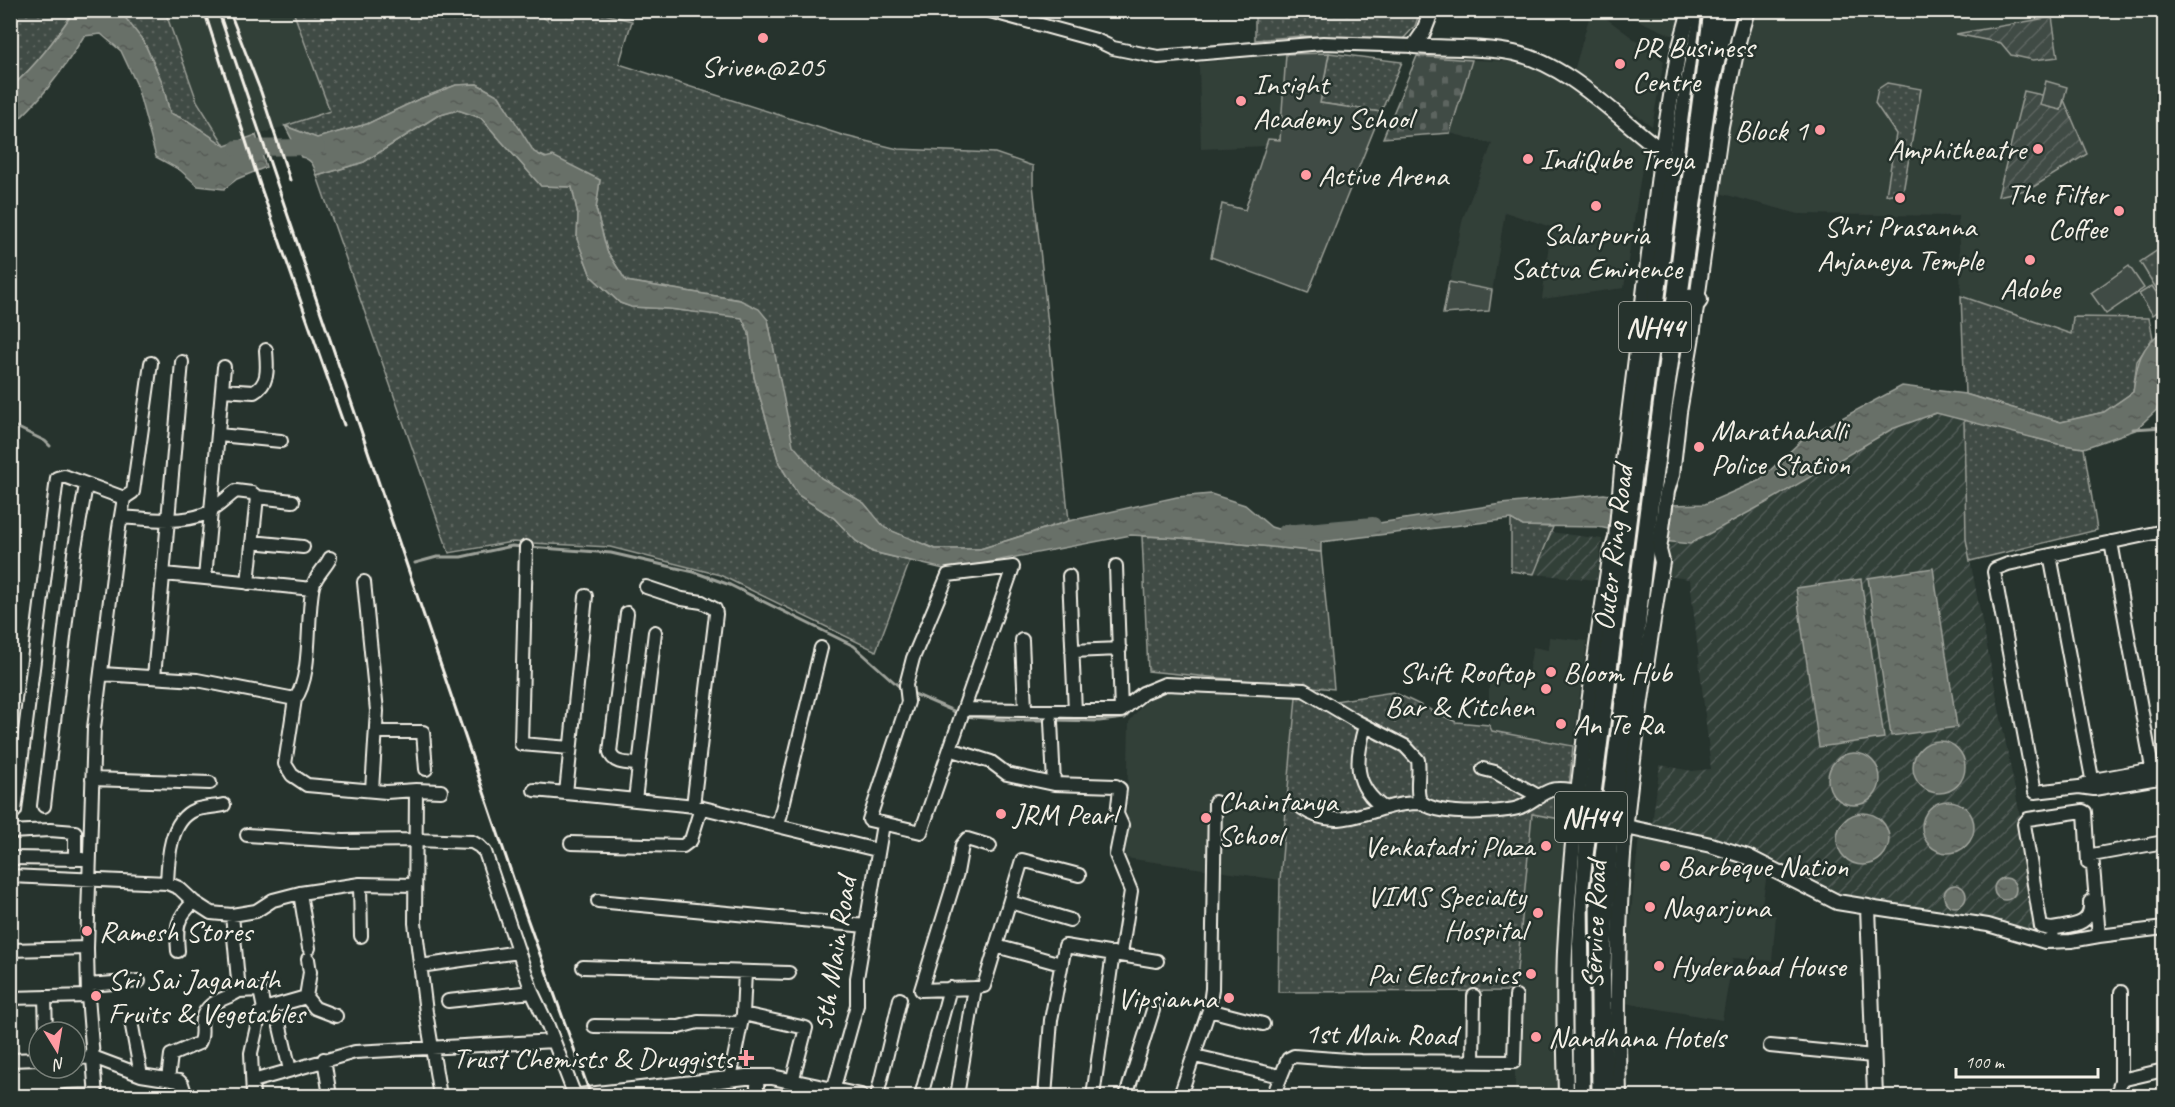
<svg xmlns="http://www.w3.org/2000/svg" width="2175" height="1107" font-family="Caveat,sans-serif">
	<defs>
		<pattern id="industrial-furrows" width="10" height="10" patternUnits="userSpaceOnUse" patternTransform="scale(1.5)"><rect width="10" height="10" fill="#333f39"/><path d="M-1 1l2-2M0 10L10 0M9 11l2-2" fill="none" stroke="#515b56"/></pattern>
		<pattern id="grass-dots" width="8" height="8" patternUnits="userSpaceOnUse" patternTransform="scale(1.5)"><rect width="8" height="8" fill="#414b45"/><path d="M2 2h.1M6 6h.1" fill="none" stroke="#5d6560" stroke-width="1.8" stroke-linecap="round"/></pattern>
		<pattern id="cemetery-stones" width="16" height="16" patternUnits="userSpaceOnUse" patternTransform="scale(1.5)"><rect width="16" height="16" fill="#414b45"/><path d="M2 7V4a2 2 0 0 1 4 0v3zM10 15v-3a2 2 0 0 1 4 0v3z" fill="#5d6560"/></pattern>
		<pattern id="garden-furrows" width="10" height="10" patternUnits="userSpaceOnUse" patternTransform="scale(1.5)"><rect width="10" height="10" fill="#414b45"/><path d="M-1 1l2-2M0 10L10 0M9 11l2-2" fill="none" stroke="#5d6560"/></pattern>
		<pattern id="water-ripples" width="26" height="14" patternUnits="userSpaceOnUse" patternTransform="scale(1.5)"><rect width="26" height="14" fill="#676f68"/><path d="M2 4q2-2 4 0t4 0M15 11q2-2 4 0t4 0" fill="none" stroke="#565a55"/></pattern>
	</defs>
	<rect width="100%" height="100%" fill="#26332d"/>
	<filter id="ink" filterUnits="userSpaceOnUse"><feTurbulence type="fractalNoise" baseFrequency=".0167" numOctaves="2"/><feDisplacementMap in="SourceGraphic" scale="12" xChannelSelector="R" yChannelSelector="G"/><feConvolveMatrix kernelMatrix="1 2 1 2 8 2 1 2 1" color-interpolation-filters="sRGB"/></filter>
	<g filter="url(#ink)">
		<path fill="#333f39" d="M165,11H293L330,111L225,146L197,101Z
			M1591,11H1596L1664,61L1652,126L1574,71Z
			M1617,11H1683L1676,37Z
			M1752,11H2164V312L2149,318L2073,317L2071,334L1961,296L1958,216L1799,214L1719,193L1730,122Z
			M1286,54L1280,140L1268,139L1265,146L1201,149L1199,63Z
			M1472,60L1524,62L1577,90L1645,148L1624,288L1542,299L1551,227L1505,212L1489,311L1443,314L1463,218L1492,144L1450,133Z
			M1549,637L1587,641L1573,746L1492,731L1489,725V682L1527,679L1533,647L1548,650Z
			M1153,685L1296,697L1280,880L1126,858L1129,722L1143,704Z
			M1532,814L1566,820L1557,966L1558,1096H1515V991Z
			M1639,836L1712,852L1767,875L1761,909L1776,916L1772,961L1733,958L1722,1020L1625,1003L1628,940Z"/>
		<path fill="url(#industrial-furrows)" d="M1936,413L1964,419L1966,539L2021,821L2039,939L1834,892L1764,854L1721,841L1652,824L1660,765L1692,771L1711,769L1690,579L1666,576L1670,542L1691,544L1764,504L1892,429Z
			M1550,532L1602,539L1597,580L1534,574Z"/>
		<path fill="url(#grass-dots)" stroke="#9a9e96" stroke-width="1.5" d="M532,10L547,20L549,11L589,10L632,21L619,64L845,136L898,149L995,153L1033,166V184L1069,521L980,549H935L884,528L864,503L821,478L792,445L768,320L740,300L626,281L607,251L596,209L600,180L533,152L499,96L477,84L456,85L417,100L367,124L317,138L285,126L330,111L293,11Z
			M11,11H74C56,38 36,66 11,87Z
			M117,11H165L197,101L225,146L188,121L170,113L162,82L144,42Z
			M1255,11L1256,10L1420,11L1415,26L1403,39L1301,36L1255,40Z
			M1329,53L1402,62L1381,112L1320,103Z
			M1887,83L1921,89L1903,192L1886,195L1896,134L1875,103L1878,89Z
			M458,110L481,118L541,186L572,187L578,215L577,239L591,276L620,303L632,307L669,309L742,317L749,333L754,377L779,463L798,495L834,518L856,541L872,552L910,561L876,651L720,575L610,547L512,542L449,553L317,176L364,162L437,116Z
			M2164,246V301L2140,262Z
			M1961,296L2071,334L2073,317L2149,318L2153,338L2137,361L2133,392L2104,412L2061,422L1965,394Z
			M1964,419L2058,444L2084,448L2097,530L1970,561L1966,539Z
			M1511,519L1523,526L1553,527L1534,574L1511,571Z
			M1142,536L1181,538L1321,552L1334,689L1148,671Z
			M1393,692L1456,722L1489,725L1492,731L1573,746L1566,820L1532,814L1515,991L1278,992L1280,880L1296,697L1335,701Z"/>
		<path fill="url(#cemetery-stones)" stroke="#9a9e96" stroke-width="1.5" d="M1417,56L1472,60L1450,133L1383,138Z"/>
		<path fill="url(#garden-furrows)" stroke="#9a9e96" stroke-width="1.5" d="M2052,17L2058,57L2033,60L2011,55L2001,43L1956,34Z
			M2024,91L2042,95L2061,110L2064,100L2087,154L2030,189L1998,196Z"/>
		<path fill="#414b45" stroke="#9a9e96" stroke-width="1.5" d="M1329,53L1320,103L1381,112L1308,293L1211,257L1222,204L1245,210L1268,139L1280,140L1286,54Z
			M2046,81L2067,87L2061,110L2040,105Z
			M2129,266L2144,288L2106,314L2091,293Z
			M1449,282L1492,290L1489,311L1443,314Z
			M2152,286L2164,304V307L2153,315L2139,294Z"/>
		<path fill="url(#water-ripples)" stroke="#9fa39b" stroke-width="1.5" d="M74,11L121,12L144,42L162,82L170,113L188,121L225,146L256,135L266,167L237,179L224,189L198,186L180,170L156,157L136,83L121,51L101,34L84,36C64,69 41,101 11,126V87C36,66 56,38 74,11Z
			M477,84L499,96L534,152L545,158L553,156L600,180L596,209L607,251L626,281L740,300L759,309L768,320L793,445L821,478L864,503L885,528L935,549H980L1069,521L1177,497L1211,494L1245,505L1271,527L1288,532L1334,530L1501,504L1604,494L1671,505L1705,504L1760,480L1804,438L1902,386L1965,394L2061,422L2104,412L2133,392C2137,364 2139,347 2164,330V403L2135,430L2084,448L2058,444L1936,413L1892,429L1764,504L1690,544L1663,541L1599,527L1523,526L1511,519L1321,542V552L1181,538L1131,535L948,570L873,552L856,541L834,518L798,495L779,463L754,377L749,333L742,318L669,309L631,307L620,303L591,276L577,239L578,215L572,187L541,186L481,118L458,110L437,116L364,162L317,176C314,166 312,159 301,157L285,126L317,138L367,124L417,100L456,85Z
			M1933,568L1957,727L1891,736L1868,578Z
			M1861,579L1884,738L1819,747L1796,588Z
			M1913 767a26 26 0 1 1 52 0a26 26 0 1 1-52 0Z
			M1828 779a26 26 0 1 1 52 0a26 26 0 1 1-52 0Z
			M1922 827a26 26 0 1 1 52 0a26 26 0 1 1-52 0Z
			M1837 839a26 26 0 1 1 52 0a26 26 0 1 1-52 0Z
			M1994 889a11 11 0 1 1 22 0a11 11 0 1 1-22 0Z
			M1944 896a11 11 0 1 1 22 0a11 11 0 1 1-22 0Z"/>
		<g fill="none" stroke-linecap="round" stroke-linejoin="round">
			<path stroke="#9fa39b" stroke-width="3" d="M10,424L45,441L50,446
				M2133,429L2164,427
				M528,547L611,553L694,572L730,585L854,646L903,690
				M415,563L437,557H461L512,546L522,547
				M912,693L958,713
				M964,716L1008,720H1047
				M1054,720L1099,721L1125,718L1133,709"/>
			<path stroke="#676f68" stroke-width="16" d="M237,148L317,147
				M1285,533L1373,525"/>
			<g stroke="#f4f1e8" stroke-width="16">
				<path id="minor" d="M986,10L1096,40L1113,48L1158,57L1323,43L1414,46
					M222,390L254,392C270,383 267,367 266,350
					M219,435L281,441
					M121,517C148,519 179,524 205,514C216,509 226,498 236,491L252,493L257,497
					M2164,531L2008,564L1995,569L1994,572L2035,792L2079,787L2094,789L2164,777
					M252,542L303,547
					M2111,542L2154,779
					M526,547L521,744L570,748
					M2050,555L2094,789
					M1013,567L921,832L869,820L908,702L906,685L913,658L948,575Z
					M164,574L205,578L224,367
					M205,578L312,589
					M364,582L377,711L372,790
					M248,583L257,497L293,501
					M646,587L682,599L702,602L715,609L716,614L693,806
					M586,596L566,793L695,806L877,850
					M627,613L610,752C613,765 629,763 639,764
					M1022,640L1025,709
					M1072,651L1120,649
					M102,674L197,680L295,699L285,764L292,775L307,785L386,792L416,790L415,923L426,1012L440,1096
					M154,677L182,362
					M295,699C313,676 306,616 313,586C315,576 326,567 330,558
					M964,709L1075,711L1069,576
					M1075,711H1121L1116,566
					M1121,711L1143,693L1165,684L1304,690L1356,721L1405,746L1418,760C1420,772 1416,787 1419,798C1427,818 1500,813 1518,808C1530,804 1539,794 1551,790C1559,787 1570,790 1579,791
					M1051,721L1054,784L1116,786L1120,789L1117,814L1122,825L1116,855L1131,891L1121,954
					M1365,726C1355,760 1353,786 1384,808
					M376,732H423L426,769
					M950,749L991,762L1007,774L1054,784
					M1483,769L1495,772L1540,797
					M92,779L210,783
					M2085,784L2093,780L2164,767
					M416,790L441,791
					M534,790L566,793
					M635,800L655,632
					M44,806L74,553L86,485
					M1302,808C1330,828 1356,816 1385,808C1398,804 1410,803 1423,803
					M15,811L57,478L64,476L124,498
					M778,826L821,648
					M10,832L50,830L75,832V859
					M247,835L343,841L415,840L472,842L479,846L485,852L532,992L548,1026L575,1096
					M571,843L683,846L691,840L701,808
					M990,846L967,839L962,845L957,873L921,990L975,988L984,986L1022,860L1079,875
					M10,858L82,859
					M10,876L167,883L179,888L194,902L211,913L232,915L256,911L273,900L300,893
					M167,883C168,861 169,820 195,810C203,807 215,807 224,805
					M360,884L361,936
					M598,901L866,926
					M1010,902L1070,920
					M1868,907L1988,925L2045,942L2071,941L2099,936L2092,855L2164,842
					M2051,929C2071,925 2092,927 2090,902
					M2099,936L2164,928
					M2054,942L2051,929L2041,927L2024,824L2028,819L2083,811L2085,812L2088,863
					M996,946L1061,964
					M309,948L300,893L360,884L415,885
					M10,950L87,948
					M178,951C176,928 176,918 194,902
					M420,966L519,952
					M583,967L789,973
					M88,985L139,981
					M239,991L260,990L264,1009
					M45,997L46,1032
					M306,997L315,1008L336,1016
					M10,998L88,996
					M448,1001L532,992
					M1209,1010L1263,1024
					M743,1014L806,1028L792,1082
					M131,1021L141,1075
					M594,1026L679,1027L698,1022L741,1023
					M280,1027L290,1070
					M1770,1046L1873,1056
					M1195,1056L1280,1076
					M75,1058L93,1057L141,1075L179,1081L182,1084L186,1096
					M324,1059L330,1096
					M10,1060L39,1059
					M1473,1062L1474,996
					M730,1078L743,1014L745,972
					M168,1079L171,1055L199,1043C204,1035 200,1027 202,1019C208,999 224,1001 239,991L232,915
					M2121,1080L2164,1070
					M253,1081L355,1052L554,1041
					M833,1091L857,1005V978L883,824
					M65,1096L96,1095
					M96,1096L88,996L87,948L94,728L119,528L124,498L133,492L151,363
					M253,1096L251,1053L260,1013L264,1009L306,997L310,972L308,959
					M756,1096L758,1077
					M877,1096L900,999
					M921,1096L950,988
					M957,1096L975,988
					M1045,1096L1051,1020L1065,946L1157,961
					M1093,1096L1113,953
					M1126,1096L1153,1010
					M1180,1096L1209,1010L1212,989L1215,802
					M1273,1096L1288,1059L1294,1056L1361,1061L1514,1062L1516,996
					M2117,1096L2121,1080V992"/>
			</g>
			<g stroke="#f4f1e8" stroke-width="18">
				<path id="tertiary" d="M1414,46C1445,49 1484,46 1514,53C1570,65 1617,118 1662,151
					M1414,46L1423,33L1432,10
					M1626,827L1711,845L1748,857L1837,902L1868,907L1875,1096
					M579,1096L746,1077H772L861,1096
					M1566,1096C1565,1048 1563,999 1565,951C1572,819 1590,688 1610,558L1616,538L1622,470L1662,151L1678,54L1690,10
					M1619,1096C1617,1016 1617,936 1623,855C1631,757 1647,659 1662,562L1659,550L1667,491L1672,475L1679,412L1692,336L1721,126L1739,38L1747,10"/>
			</g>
			<g stroke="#f4f1e8" stroke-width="24">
				<path id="trunk" d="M1677,299L1697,300
					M1584,1096L1583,944L1591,825L1611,647L1676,169L1694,66L1706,10
					M1603,1096L1600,975L1608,825L1631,662L1648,503L1695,170L1705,101L1726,10"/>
			</g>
			<use href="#minor" stroke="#26332d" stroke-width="12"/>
			<use href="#tertiary" stroke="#26332d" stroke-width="14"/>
			<use href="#trunk" stroke="#26332d" stroke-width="20"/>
			<path stroke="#f4f1e8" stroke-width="3" d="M204,10L261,188L344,425
				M218,10L523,907L591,1096
				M229,10L261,92L290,180
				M1591,1096L1589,895L1703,10"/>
		</g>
	</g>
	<g fill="#ff9aa2" stroke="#26332d" stroke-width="2">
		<circle cx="763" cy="38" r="6"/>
		<circle cx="1620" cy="64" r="6"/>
		<circle cx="1241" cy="101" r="6"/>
		<circle cx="1820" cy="130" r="6"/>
		<circle cx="2038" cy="149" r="6"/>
		<circle cx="1528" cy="159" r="6"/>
		<circle cx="1306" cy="175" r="6"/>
		<circle cx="1900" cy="198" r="6"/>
		<circle cx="1596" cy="206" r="6"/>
		<circle cx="2119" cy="211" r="6"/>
		<circle cx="2030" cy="260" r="6"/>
		<circle cx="1699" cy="447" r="6"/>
		<circle cx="1551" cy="672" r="6"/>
		<circle cx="1546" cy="689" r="6"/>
		<circle cx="1561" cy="724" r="6"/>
		<circle cx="1001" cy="814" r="6"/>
		<circle cx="1206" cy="818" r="6"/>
		<circle cx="1546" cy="846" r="6"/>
		<circle cx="1665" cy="866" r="6"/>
		<circle cx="1650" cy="907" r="6"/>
		<circle cx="1538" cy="913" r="6"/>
		<circle cx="87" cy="931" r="6"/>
		<circle cx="1659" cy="966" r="6"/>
		<circle cx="1531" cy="974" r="6"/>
		<circle cx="96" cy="996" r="6"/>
		<circle cx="1229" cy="998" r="6"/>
		<circle cx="1536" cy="1037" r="6"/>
		<path d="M743 1049h6v6h6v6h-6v6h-6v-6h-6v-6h6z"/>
	</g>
	<g text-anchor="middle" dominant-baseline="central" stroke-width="5" stroke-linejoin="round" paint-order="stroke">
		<g fill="#26332d" stroke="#b6b8b0" stroke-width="1.5">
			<rect x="1619" y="302" width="72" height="50" rx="4.5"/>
			<rect x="1555" y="792" width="72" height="50" rx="4.5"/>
		</g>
		<g font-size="28" font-weight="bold" fill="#f4f1e8">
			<text x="1655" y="327">NH44</text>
			<text x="1591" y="817">NH44</text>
		</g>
		<g font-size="30" fill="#f4f1e8" stroke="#26332d" text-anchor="start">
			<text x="1632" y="47">PR Business<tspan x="1632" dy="34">Centre</tspan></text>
			<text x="763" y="66" text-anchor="middle">Sriven@205</text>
			<text x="1253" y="84">Insight<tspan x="1253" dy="34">Academy School</tspan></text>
			<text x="1808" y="130" text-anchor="end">Block 1</text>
			<text x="2026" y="149" text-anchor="end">Amphitheatre</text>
			<text x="1540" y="159">IndiQube Treya</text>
			<text x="1318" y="175">Active Arena</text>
			<text x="2107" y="194" text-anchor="end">The Filter<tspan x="2107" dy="34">Coffee</tspan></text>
			<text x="1900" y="226" text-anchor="middle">Shri Prasanna<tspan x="1900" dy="34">Anjaneya Temple</tspan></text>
			<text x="1596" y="234" text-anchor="middle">Salarpuria<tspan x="1596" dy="34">Sattva Eminence</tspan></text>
			<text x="2030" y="288" text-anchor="middle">Adobe</text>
			<text x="1711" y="430">Marathahalli<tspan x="1711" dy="34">Police Station</tspan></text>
			<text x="1534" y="672" text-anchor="end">Shift Rooftop<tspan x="1534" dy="34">Bar &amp; Kitchen</tspan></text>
			<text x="1563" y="672">Bloom Hub</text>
			<text x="1573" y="724">An Te Ra</text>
			<text x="1218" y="801">Chaintanya<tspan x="1218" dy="34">School</tspan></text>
			<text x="1013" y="814">JRM Pearl</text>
			<text x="1534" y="846" text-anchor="end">Venkatadri Plaza</text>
			<text x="1677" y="866">Barbeque Nation</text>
			<text x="1526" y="896" text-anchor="end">VIMS Specialty<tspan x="1526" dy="34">Hospital</tspan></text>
			<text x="1662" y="907">Nagarjuna</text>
			<text x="99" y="931">Ramesh Stores</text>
			<text x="1671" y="966">Hyderabad House</text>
			<text x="1519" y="974" text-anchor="end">Pai Electronics</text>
			<text x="108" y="979">Sri Sai Jaganath<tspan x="108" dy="34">Fruits &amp; Vegetables</tspan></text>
			<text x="1217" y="998" text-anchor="end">Vipsianna</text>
			<text x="1548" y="1037">Nandhana Hotels</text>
			<text x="734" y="1058" text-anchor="end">Trust Chemists &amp; Druggists</text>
		</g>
		<g font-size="30" fill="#f4f1e8" stroke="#26332d">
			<text transform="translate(1613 548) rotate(-83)">Outer Ring Road</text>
			<text transform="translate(1594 925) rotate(-88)">Service Road</text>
			<text transform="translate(834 954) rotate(-81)">5th Main Road</text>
			<text transform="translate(1381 1034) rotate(1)">1st Main Road</text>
		</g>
	</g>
	<rect width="2175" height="1107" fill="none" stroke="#26332d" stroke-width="36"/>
	<rect x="18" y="18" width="2139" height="1071" fill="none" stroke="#f4f1e8" stroke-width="2" filter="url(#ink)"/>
	<g transform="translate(57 1050) rotate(169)"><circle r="28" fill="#26332d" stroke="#787f78" stroke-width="1.5"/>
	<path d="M0-4.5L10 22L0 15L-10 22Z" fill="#ff9aa2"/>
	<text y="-9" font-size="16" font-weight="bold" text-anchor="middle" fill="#f4f1e8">N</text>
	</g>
	<path d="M1956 1068v9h142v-9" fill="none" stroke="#f4f1e8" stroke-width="3"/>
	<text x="1965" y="1068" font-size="18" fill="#f4f1e8" stroke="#26332d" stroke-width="4.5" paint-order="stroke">100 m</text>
</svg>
